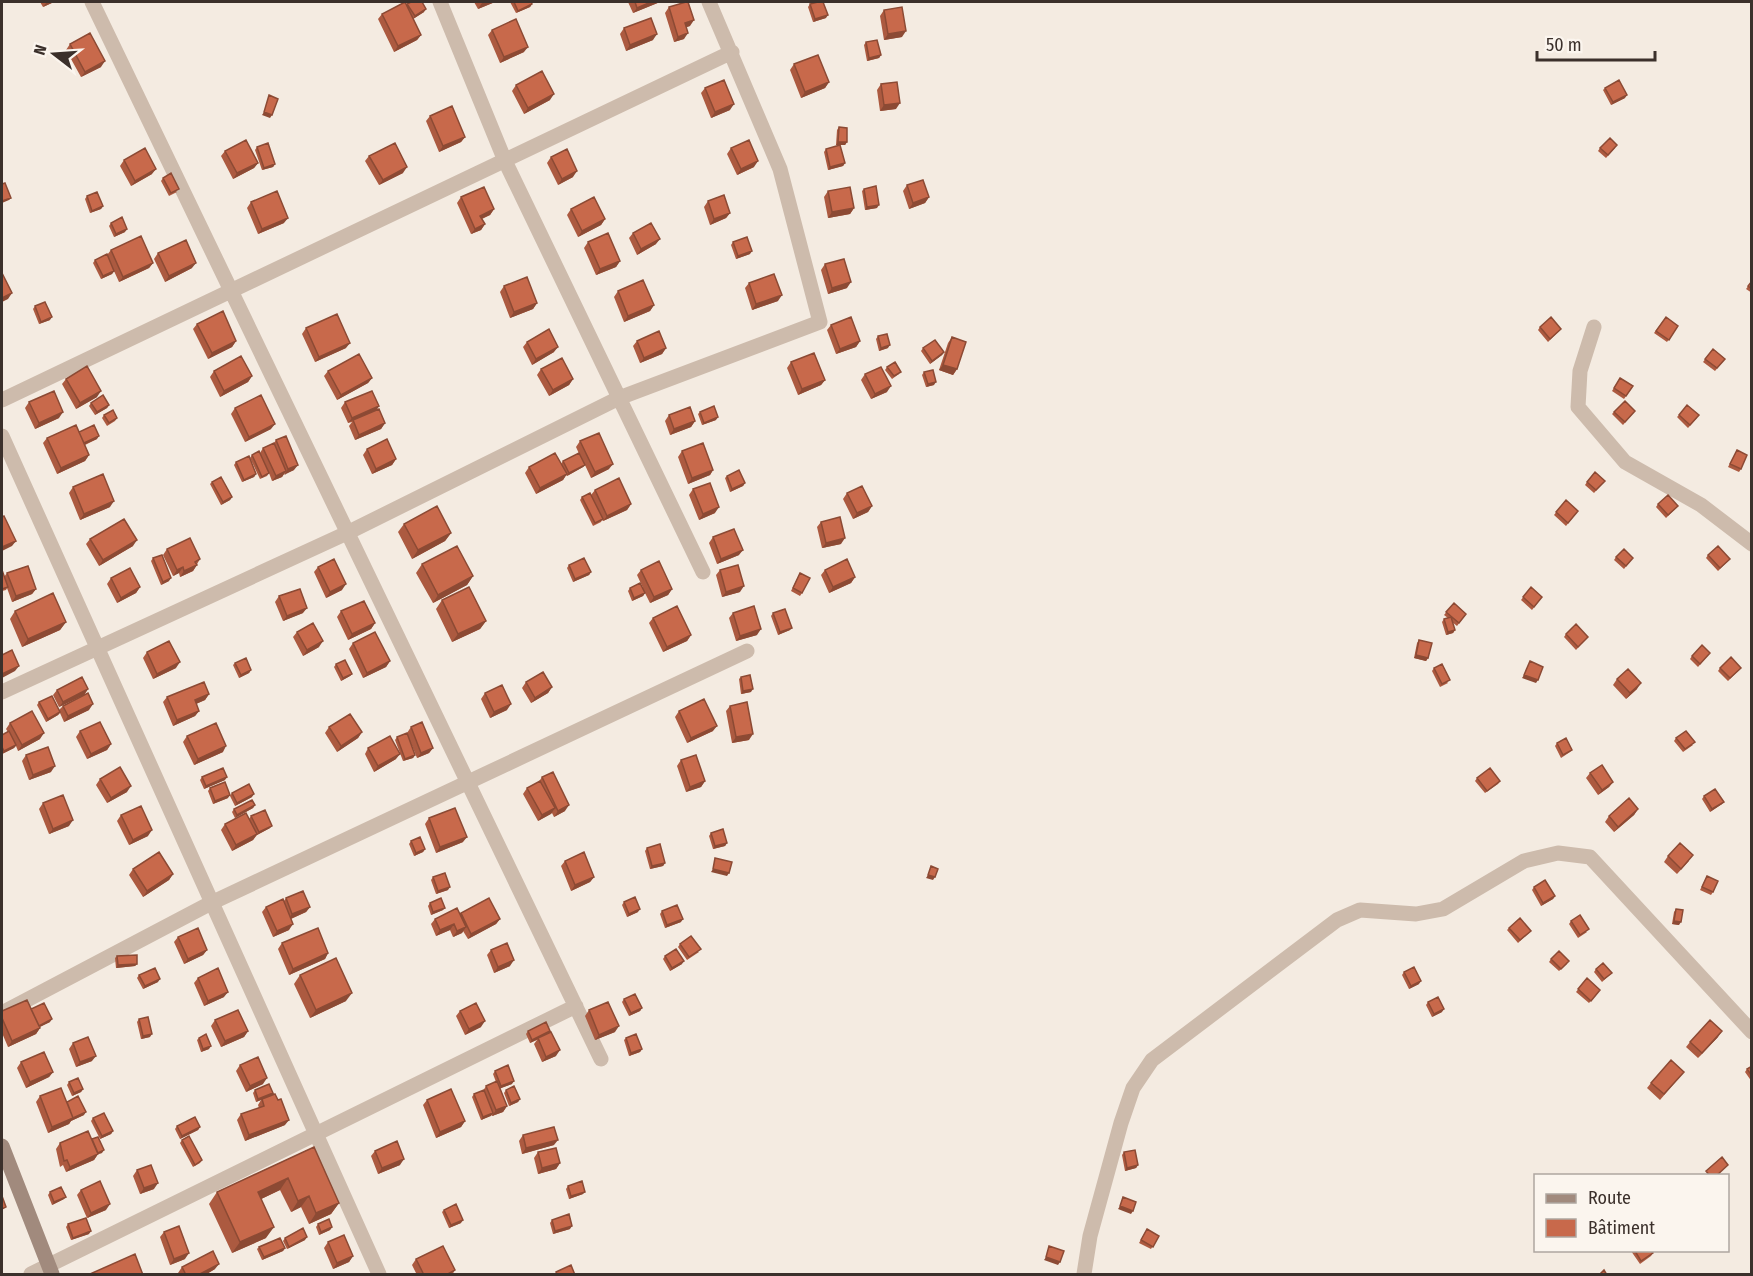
<svg xmlns="http://www.w3.org/2000/svg" width="1753" height="1276" font-family="'Fira Sans Condensed',sans-serif">
	<rect width="100%" height="100%" fill="#f4ebe1"/>
	<g fill="none" stroke-linecap="round" stroke-linejoin="round">
		<path stroke="#cdbbac" stroke-width="15" d="M92,2L601,1059
			M440,2L505,161L703,572
			M1594,327L1580,371L1578,407L1625,462L1701,505L1752,544
			M2,400L732,52
			M2,436L379,1274
			M2,692L347,533L619,398L820,322L780,169L709,2
			M2,1013L211,903L747,651
			M31,1274L576,1006
			M1084,1274L1090,1236L1121,1123L1133,1088L1152,1060L1337,920L1360,910L1416,914L1443,909L1524,861L1558,853L1590,857L1752,1032"/>
		<path stroke="#a18a7d" stroke-width="15" d="M2,1146L52,1274"/>
	</g>
	<path fill="#ac5a40" d="M40,2H54L43,7Z
		M474,2H495L478,9Z
		M510,2H531L532,4L530,7L516,13Z
		M628,2H660L633,13Z
		M407,4L424,12L413,19L421,35L417,40L394,52L378,19L382,14L406,5Z
		M810,4L826,18L813,22L808,7Z
		M669,7L690,26L686,27L684,39L674,42L665,13Z
		M884,10L902,37L884,40L880,16Z
		M624,28L653,40L626,51L620,34Z
		M492,30L524,52L500,63L488,35Z
		M866,42L881,55L879,58L867,61L864,45Z
		M70,44L101,67L81,77L66,50Z
		M794,64L829,82L825,88L801,98L790,70Z
		M881,84L896,109L880,111L877,90Z
		M516,85L550,100L524,114L512,91Z
		M705,88L730,110L711,118L701,93Z
		M1605,88L1625,98L1611,105L1603,90Z
		M430,116L465,137L461,142L439,152L426,121Z
		M839,127L847,142L845,145H836L837,130Z
		M257,147L275,164L273,167L262,170L255,150Z
		M731,148L754,167L737,175L727,154Z
		M1600,148H1615L1606,158L1598,151Z
		M826,149L845,163L843,166L828,170L824,152Z
		M225,151L258,163L254,168L233,179L221,156Z
		M369,156L403,173L379,185L365,161Z
		M551,157L573,177L558,185L547,163Z
		M124,160L152,174L131,186L120,166Z
		M163,178L177,192L169,196L161,181Z
		M907,185L929,197L925,203L909,209L903,191Z
		M864,189L877,208L865,210L862,191Z
		M828,191L854,208L850,214L828,218L824,197Z
		M87,196L103,206L101,209L90,213L85,199Z
		M461,197L494,209L490,215L482,219L485,224L481,230L471,234L457,203Z
		M708,201L730,213L726,218L710,225L704,207Z
		M251,202L284,223L258,234L247,208Z
		M571,209L605,219L601,225L578,237L567,215Z
		M111,223L125,232L114,237L109,226Z
		M633,233L656,244L637,255L629,238Z
		M588,242L620,261L616,267L596,275L584,248Z
		M733,242L750,254L736,259L731,245Z
		M111,250L153,263L149,268L119,282L114,271L112,274L101,279L93,263L95,260L107,255Z
		M158,253L192,268L165,282L154,259Z
		M825,264L847,288L828,294L821,270Z
		M1752,281V293L1746,289Z
		M749,283L778,301L752,310L745,288Z
		M504,286L537,303L533,309L510,318L500,292Z
		M618,291L654,305L650,311L624,322L614,297Z
		M35,306L50,320L39,324L33,309Z
		M1666,317L1678,326L1667,342L1654,333Z
		M197,324L236,341L232,347L208,359L193,329Z
		M831,325L860,341L856,347L836,354L827,330Z
		M1540,327L1561,329L1548,342L1538,330Z
		M306,328L346,348L315,362L302,334Z
		M878,336L888,348L879,351L876,339Z
		M952,337L957,369L953,375L939,370L948,343Z
		M637,341L666,348L662,354L640,363L633,346Z
		M527,342L554,352L532,365L523,347Z
		M923,348L944,352L942,355L930,364L921,351Z
		M1713,349L1725,359L1715,371L1703,362Z
		M791,362L825,380L821,385L798,395L787,368Z
		M887,367L899,374L892,379L885,370Z
		M541,369L573,379L569,385L549,396L537,375Z
		M214,371L252,376L248,382L220,397L210,377Z
		M328,371L372,378L368,383L337,400L324,376Z
		M924,372L934,385L926,387L922,375Z
		M865,374L887,392L871,399L861,380Z
		M1620,378L1633,386L1624,399L1612,391Z
		M66,379L97,397L76,409L62,384Z
		M29,402L59,418L35,429L25,408Z
		M345,402L379,406L376,411L385,423L381,429L355,440L349,426L352,422L348,423L341,408Z
		M91,403L109,405L107,408L95,415L89,406Z
		M235,408L271,429L245,442L231,414Z
		M1635,411L1623,425L1612,414L1614,412Z
		M700,412L716,420L702,425L698,414Z
		M104,415L117,418L115,421L107,426L102,418Z
		M669,415L695,421L691,427L670,435L665,421Z
		M1679,415L1697,418L1688,428L1677,417Z
		M79,432L97,439L85,445L89,455L85,461L57,474L43,443L47,438Z
		M276,440L294,470L284,474L282,477L272,481L269,473L267,476L260,479L250,458L252,455L260,453L263,448L274,443Z
		M580,441L609,469L591,478L585,465L583,467L567,476L566,475L563,480L536,494L525,473L529,467L561,464L563,461L581,458L576,447Z
		M367,449L396,459L392,465L372,474L363,455Z
		M1737,450L1741,469L1739,472L1728,467Z
		M682,451L713,470L710,475L688,484L678,457Z
		M236,462L256,474L254,477L242,482L234,465Z
		M727,476L745,483L743,486L730,492L725,478Z
		M1605,481L1594,493L1585,485L1587,482Z
		M212,482L232,497L230,500L221,505L210,484Z
		M73,487L110,507L80,520L69,493Z
		M693,489L715,513L699,520L689,495Z
		M595,490L631,504L627,510L603,521L602,520L601,522L593,526L580,500L582,497L591,495Z
		M847,493L872,506L868,512L853,519L843,499Z
		M1566,500L1578,511L1566,526L1554,515Z
		M1658,504L1678,506L1666,518L1656,507Z
		M821,522L841,544L822,548L817,527Z
		M404,524L451,533L445,541L412,559L398,532Z
		M713,537L739,555L717,564L709,543Z
		M90,539L133,546L99,566L86,544Z
		M167,549L200,559L193,571L180,577L179,573L173,576L163,555Z
		M1708,555L1730,559L1718,571L1706,558Z
		M1616,557L1631,560L1624,569L1614,560Z
		M153,558L169,581L161,585L151,561Z
		M422,564L473,576L467,585L433,603L416,573Z
		M569,565L591,572L589,575L573,582L567,568Z
		M318,567L342,590L326,598L314,572Z
		M2,570L4,577L7,573L36,589L32,594L12,602L7,588L6,590L2,591Z
		M641,570L672,589L668,595L650,603L645,593L643,596L632,601L628,591L630,588H643L637,575Z
		M720,570L740,592L722,597L716,575Z
		M825,570L855,577L851,583L829,593L821,575Z
		M800,573L802,593L800,596L791,591Z
		M111,578L140,587L136,593L117,603L107,584Z
		M1531,587L1542,597L1532,610L1521,600Z
		M279,596L303,613L283,621L275,602Z
		M442,600L486,621L480,629L452,642L436,609Z
		M1454,603L1466,614L1457,626L1452,622L1455,630L1453,633L1446,635L1442,622L1444,619L1448,618L1444,615Z
		M15,611L66,622L60,630L22,647L10,619Z
		M341,611L375,623L371,629L348,640L337,617Z
		M733,613L757,635L736,641L729,618Z
		M773,613L790,630L778,635L771,616Z
		M653,618L691,635L687,641L663,652L649,623Z
		M297,632L319,647L303,656L293,637Z
		M1566,634L1586,639L1576,650L1564,637Z
		M1419,640L1428,658L1426,661L1414,658L1417,643Z
		M353,643L390,661L386,667L363,678L349,649Z
		M147,652L176,668L153,679L143,658Z
		M1710,653L1698,667L1690,659L1692,656Z
		M235,663L251,670L249,673L239,678L233,665Z
		M336,664L352,674L350,676L341,681L334,667Z
		M1434,668L1448,683L1440,687L1432,671Z
		M1720,668H1741L1728,681L1718,671Z
		M741,677L751,692L741,694L739,679Z
		M1617,679L1637,689L1626,699L1613,685Z
		M526,682L552,687L548,693L531,703L522,688Z
		M88,689L84,695L59,707L53,695L57,690Z
		M485,693L507,710L490,718L481,699Z
		M209,694L205,700L196,704L199,711L195,716L173,726L163,702L167,697Z
		M39,702L59,710L63,706L89,710L64,722L60,713L58,715L46,722L37,705Z
		M730,706L749,740L732,743L726,711Z
		M679,711L713,731L687,743L675,717Z
		M10,723L40,739L18,751L16,746L14,748L2,754V735L8,732L6,729Z
		M329,727L362,732L358,738L337,752L325,733Z
		M411,727L433,748L429,753L417,758L410,741L415,755L413,758L403,761L395,740L397,737L407,733Z
		M80,731L111,744L107,750L87,759L76,737Z
		M187,736L223,752L194,765L183,742Z
		M1676,738L1693,745L1683,752L1674,741Z
		M1557,743L1572,750L1570,752L1561,758L1555,746Z
		M368,748L396,759L374,772L365,754Z
		M26,755L51,772L29,780L22,761Z
		M681,760L705,781L701,787L686,792L677,766Z
		M1590,773L1613,782L1609,787L1598,795L1586,778Z
		M202,777L225,780L204,789L200,780Z
		M542,777L565,811L554,817L552,813L538,821L523,794L527,788L538,783Z
		M1477,778L1500,781L1498,784L1485,793L1475,781Z
		M100,779L127,792L107,803L96,785Z
		M210,788L228,798L213,804L208,791Z
		M232,793L252,797L235,806L230,796Z
		M1704,796L1722,804L1710,812L1702,799Z
		M43,803L69,826L49,834L39,809Z
		M255,805L253,808L235,818L232,812L234,809Z
		M1638,809L1634,815L1614,832L1605,822L1609,816Z
		M121,815L148,836L129,845L117,821Z
		M251,816L270,828L257,835L253,840L232,851L221,830L225,824L249,819Z
		M429,818L463,842L436,853L425,824Z
		M711,833L727,843L725,846L713,849L709,836Z
		M411,841L425,849L423,852L414,856L409,844Z
		M647,848L665,863L663,866L650,869L645,851Z
		M1668,856L1689,861L1677,874L1664,862Z
		M565,861L594,877L590,882L571,891L561,866Z
		M133,869L173,874L169,880L143,897L129,875Z
		M1707,876L1713,892L1711,895L1700,890Z
		M433,877L448,890L436,894L431,880Z
		M1534,887L1555,896L1553,899L1541,906L1532,890Z
		M286,898L310,907L306,912L291,919L289,930L273,937L262,912L266,907L284,901Z
		M624,902L638,912L627,917L622,905Z
		M430,903L443,910L431,915L428,906Z
		M1676,909L1679,925L1672,924L1674,912Z
		M662,911L681,922L665,928L660,914Z
		M461,913L500,919L496,924L468,939L463,931L462,933L453,937L450,930L436,936L431,924L435,919L460,914Z
		M1571,921L1587,932L1578,938L1569,924Z
		M1509,928L1531,931L1518,943L1507,930Z
		M178,937L207,950L203,955L184,964L174,942Z
		M282,943L328,953L325,959L289,975L278,949Z
		M680,944L699,952L687,960L678,947Z
		M491,950L510,966L494,973L487,955Z
		M117,956L137,964L135,966L116,968L115,958Z
		M665,956L682,964L670,971L663,959Z
		M1551,959L1567,964L1559,971L1549,962Z
		M1596,969L1612,973L1602,982L1594,972Z
		M1404,972L1419,984L1409,989L1402,975Z
		M139,975L158,982L143,989L137,978Z
		M300,975L346,1001L310,1018L294,984Z
		M198,978L224,997L204,1006L194,983Z
		M1587,978L1598,993L1589,1003L1576,992Z
		M624,999L642,1008L640,1011L629,1016L622,1002Z
		M1428,1002L1442,1012L1432,1017L1426,1005Z
		M31,1009L50,1022L39,1027L40,1028L36,1034L8,1047L2,1033V1011Z
		M589,1010L615,1032L595,1040L585,1016Z
		M460,1011L481,1027L465,1035L456,1016Z
		M139,1019L150,1037L141,1039L137,1022Z
		M215,1020L248,1031L244,1037L221,1047L211,1026Z
		M528,1031H550L549,1033L556,1056L542,1062L534,1044L537,1040L530,1043L526,1034Z
		M1718,1037L1698,1058L1686,1047L1690,1042Z
		M199,1038L209,1049L201,1052L197,1040Z
		M626,1038L642,1049L640,1052L629,1056L624,1040Z
		M73,1043L92,1061L76,1067L69,1049Z
		M21,1062L53,1072L49,1077L26,1088L17,1068Z
		M240,1065L263,1084L246,1092L236,1071Z
		M1752,1066V1082L1745,1072L1747,1069Z
		M495,1071L512,1084L500,1088L507,1106L503,1112L492,1116V1115L481,1120L472,1097L474,1094L483,1091L486,1086L496,1082L493,1074Z
		M1684,1072L1660,1100L1647,1088L1651,1083Z
		M69,1082L83,1089L81,1092L72,1096L67,1085Z
		M255,1090L273,1093L271,1096L278,1100L285,1125L245,1141L237,1120L241,1114L259,1108L258,1105L261,1100L256,1102L253,1093Z
		M506,1090L520,1099L518,1102L509,1106L504,1093Z
		M40,1096L67,1102L84,1115L71,1121L69,1124L48,1133L36,1102Z
		M427,1100L465,1121L461,1127L436,1138L423,1105Z
		M93,1118L113,1131L111,1134L100,1139L91,1121Z
		M177,1126L200,1127L198,1130L180,1139L175,1129Z
		M523,1135L554,1145L522,1154L519,1141Z
		M92,1139L102,1153L98,1154L94,1160L66,1172L63,1165L60,1167L56,1149L60,1143Z
		M182,1140L202,1160L200,1163L193,1167L180,1143Z
		M314,1147L339,1203L331,1214L309,1224L301,1207L291,1212L280,1190L261,1199L266,1238L232,1253L209,1204L217,1192Z
		M375,1151L400,1165L378,1174L371,1156Z
		M538,1152L560,1163L556,1169L538,1174L534,1158Z
		M1124,1152L1138,1165L1136,1168L1125,1171L1122,1155Z
		M137,1170L154,1189L140,1194L133,1176Z
		M568,1186L583,1194L569,1199L566,1189Z
		M81,1190L106,1210L87,1218L77,1195Z
		M50,1192L64,1199L52,1205L48,1195Z
		M444,1210L461,1223L449,1228L442,1212Z
		M552,1220L570,1229L553,1234L550,1223Z
		M68,1224L89,1234L71,1240L66,1227Z
		M318,1224L332,1227L330,1230L319,1235L316,1227Z
		M1147,1229L1159,1236L1151,1249L1139,1243Z
		M164,1232L185,1259L170,1265L160,1237Z
		M285,1238L305,1240L287,1249L283,1241Z
		M328,1242L353,1256L349,1262L333,1269L324,1248Z
		M259,1247L285,1248L283,1251L262,1260L257,1249Z
		M1631,1251H1651L1653,1253L1651,1256L1640,1264Z
		M416,1259L455,1270L452,1275H417L412,1265Z
		M182,1267L215,1269L205,1275H179L178,1273Z"/>
	<path fill="#8c4a34" d="M47,2H54L43,7Z
		M486,2H495L478,9L482,3Z
		M651,2H660L633,13L637,8Z
		M532,4L530,7L516,13L518,11Z
		M426,9L424,12L413,19L415,16Z
		M828,15L826,18L813,22L815,19Z
		M694,20L690,26L681,29L685,23Z
		M906,31L902,37L884,40L888,34Z
		M688,33L684,39L674,42L678,37Z
		M657,34L653,40L626,51L630,45Z
		M421,35L417,40L394,52L398,46Z
		M528,47L524,52L500,63L504,57Z
		M881,55L879,58L867,61L869,58Z
		M105,61L101,67L81,77L85,72Z
		M829,82L825,88L801,98L805,92Z
		M554,94L550,100L524,114L528,108Z
		M1627,95L1625,98L1611,105L1613,102Z
		M900,103L896,109L880,111L884,105Z
		M734,104L730,110L711,118L715,112Z
		M264,112L272,115L270,118L262,115Z
		M465,137L461,142L439,152L443,146Z
		M838,142H847L845,145H836Z
		M758,161L754,167L737,175L741,169Z
		M258,163L254,168L233,179L237,173Z
		M845,163L843,166L828,170L830,167Z
		M275,164L273,167L262,170L264,168Z
		M407,167L403,173L379,185L383,180Z
		M156,169L152,174L131,186L135,181Z
		M577,171L573,177L558,185L562,179Z
		M929,197L925,203L909,209L913,203Z
		M11,198L9,200L2,203V201Z
		M879,205L877,208L865,210L867,207Z
		M103,206L101,209L90,213L92,211Z
		M854,208L850,214L828,218L832,212Z
		M494,209L490,215L476,221L480,216Z
		M730,213L726,218L710,225L714,219Z
		M288,218L284,223L258,234L262,229Z
		M605,219L601,225L578,237L582,231Z
		M485,224L481,230L471,234L475,229Z
		M127,229L125,232L114,237L116,234Z
		M660,239L656,244L637,255L641,249Z
		M752,251L750,254L736,259L738,256Z
		M620,261L616,267L596,275L600,269Z
		M153,263L149,268L119,282L123,277Z
		M196,263L192,268L165,282L169,276Z
		M114,271L112,274L101,279L103,276Z
		M851,282L847,288L828,294L832,288Z
		M12,293L8,299L2,302V298Z
		M782,295L778,301L752,310L756,304Z
		M537,303L533,309L510,318L514,312Z
		M654,305L650,311L624,322L628,316Z
		M52,317L50,320L39,324L41,322Z
		M236,341L232,347L208,359L212,353Z
		M860,341L856,347L836,354L840,349Z
		M350,343L346,348L315,362L319,357Z
		M890,345L888,348L879,351L881,348Z
		M558,347L554,352L532,365L536,359Z
		M666,348L662,354L640,363L644,358Z
		M944,352L942,355L930,364L932,361Z
		M943,365L957,369L953,375L939,370Z
		M252,376L248,382L220,397L224,391Z
		M372,378L368,383L337,400L341,395Z
		M573,379L569,385L549,396L553,390Z
		M825,380L821,385L798,395L802,389Z
		M936,382L934,385L926,387L928,384Z
		M891,386L887,392L871,399L875,394Z
		M101,391L97,397L76,409L80,403Z
		M109,405L107,408L95,415L97,412Z
		M379,406L375,412L353,420L348,423L352,418Z
		M63,412L59,418L35,429L39,423Z
		M718,417L716,420L702,425L704,423Z
		M695,421L691,427L670,435L674,429Z
		M385,423L381,429L355,440L359,435Z
		M275,424L271,429L245,442L249,437Z
		M99,436L97,439L81,446L83,444Z
		M89,455L85,461L57,474L61,468Z
		M396,459L392,465L372,474L376,469Z
		M613,464L609,469L591,478L595,472Z
		M298,465L294,470L284,475L288,469Z
		M585,465L583,467L567,476L569,473Z
		M713,470L710,475L688,484L692,478Z
		M286,471L282,477L272,481L276,476Z
		M256,474L254,477L242,482L244,480Z
		M567,474L563,480L536,494L540,488Z
		M745,483L743,486L730,492L732,489Z
		M232,497L230,500L221,505L223,502Z
		M114,501L110,507L80,520L84,514Z
		M631,504L627,510L603,521L607,516Z
		M872,506L868,512L853,519L857,513Z
		M719,507L715,513L699,520L703,514Z
		M451,533L445,541L412,559L418,550Z
		M845,538L841,544L822,548L826,543Z
		M137,540L133,546L99,566L103,560Z
		M16,541L12,546L2,551V547Z
		M743,550L739,555L717,564L721,559Z
		M197,565L193,571L180,577L184,571Z
		M183,567L179,573L173,576L177,570Z
		M591,572L589,575L573,582L575,579Z
		M473,576L467,585L433,603L438,595Z
		M855,577L851,583L829,593L833,587Z
		M171,578L169,581L161,585L163,582Z
		M346,584L342,590L326,598L330,592Z
		M744,586L740,592L722,597L726,592Z
		M140,587L136,593L117,603L121,598Z
		M36,589L32,594L12,602L16,596Z
		M672,589L668,595L650,603L654,597Z
		M645,593L643,596L632,601L634,598Z
		M307,608L303,613L283,621L287,616Z
		M486,621L480,629L452,642L458,634Z
		M66,622L60,630L22,647L28,639Z
		M375,623L371,629L348,640L352,634Z
		M792,628L790,630L778,635L780,632Z
		M761,629L757,635L736,641L740,636Z
		M1455,630L1453,633L1446,635L1448,632Z
		M691,635L687,641L663,652L667,647Z
		M323,641L319,647L303,656L307,650Z
		M1416,655L1428,658L1426,661L1414,658Z
		M390,661L386,667L363,678L367,673Z
		M180,662L176,668L153,679L157,674Z
		M19,666L15,671L2,678V674Z
		M251,670L249,673L239,678L241,675Z
		M352,674L350,676L341,681L343,678Z
		M1524,675L1538,680L1536,683L1522,678Z
		M1641,683L1637,689L1626,699L1630,693Z
		M552,687L548,693L531,703L535,698Z
		M88,689L84,695L59,707L63,702Z
		M753,689L751,692L741,694L743,691Z
		M209,694L205,700L191,706L195,700Z
		M93,704L89,710L64,722L68,716Z
		M511,704L507,710L490,718L494,712Z
		M199,711L195,716L173,726L177,720Z
		M60,712L58,715L46,722L48,719Z
		M717,726L713,731L687,743L691,738Z
		M362,732L358,738L337,752L341,746Z
		M44,733L40,739L18,751L22,745Z
		M753,734L749,740L732,743L736,737Z
		M111,744L107,750L87,759L91,754Z
		M16,745L14,748L2,754L4,751Z
		M226,746L223,752L194,765L198,759Z
		M433,748L429,753L417,758L421,753Z
		M400,754L396,759L374,772L378,766Z
		M415,755L413,758L403,761L405,759Z
		M55,766L51,772L29,780L33,775Z
		M227,777L225,780L204,789L206,786Z
		M705,781L701,787L686,792L690,787Z
		M1613,782L1609,787L1598,795L1602,790Z
		M131,786L127,792L107,803L111,798Z
		M254,794L252,797L235,806L237,803Z
		M230,795L228,798L213,804L215,801Z
		M1724,802L1722,804L1710,812L1712,809Z
		M255,805L253,808L235,818L237,815Z
		M569,805L565,811L554,817L558,811Z
		M555,808L551,814L538,821L542,815Z
		M1638,809L1634,815L1614,832L1618,827Z
		M73,820L69,826L49,834L53,829Z
		M272,826L270,828L257,835L259,832Z
		M152,830L148,836L129,845L133,840Z
		M257,834L253,840L232,851L236,845Z
		M467,837L463,842L436,853L440,847Z
		M727,843L725,846L713,849L715,846Z
		M425,849L423,852L414,856L416,853Z
		M665,863L663,866L650,869L652,866Z
		M713,869L729,873L727,876L711,872Z
		M173,874L169,880L143,897L147,891Z
		M928,875L935,877L933,880L926,878Z
		M594,877L590,882L571,891L575,885Z
		M450,887L448,890L436,894L438,891Z
		M1555,896L1553,899L1541,906L1543,903Z
		M310,907L306,912L288,920L292,914Z
		M445,908L443,910L431,915L433,912Z
		M640,909L638,912L627,917L629,914Z
		M500,919L496,924L468,939L471,934Z
		M683,919L681,922L665,928L667,925Z
		M1674,921L1681,922L1679,925L1672,924Z
		M293,924L289,930L273,937L277,931Z
		M454,924L450,930L436,936L440,930Z
		M466,927L462,933L453,937L457,931Z
		M207,950L203,955L184,964L188,959Z
		M328,953L325,959L289,975L293,969Z
		M514,960L510,966L494,973L498,967Z
		M684,961L682,964L670,971L672,968Z
		M137,964L135,966L116,968L118,965Z
		M160,979L158,982L143,989L145,986Z
		M1421,981L1419,984L1409,989L1411,986Z
		M228,992L224,997L204,1006L208,1001Z
		M352,993L346,1001L310,1018L316,1010Z
		M642,1008L640,1011L629,1016L631,1013Z
		M1444,1009L1442,1012L1432,1017L1434,1014Z
		M52,1019L50,1022L36,1029L38,1026Z
		M485,1021L481,1027L465,1035L469,1029Z
		M619,1026L615,1032L595,1040L599,1035Z
		M40,1028L36,1034L8,1047L12,1041Z
		M248,1031L244,1037L221,1047L225,1041Z
		M550,1031L548,1034L530,1043L532,1040Z
		M1722,1031L1718,1037L1698,1058L1702,1053Z
		M152,1034L150,1037L141,1039L143,1036Z
		M211,1046L209,1049L201,1052L203,1049Z
		M642,1049L640,1052L629,1056L631,1053Z
		M560,1050L556,1056L542,1062L546,1057Z
		M96,1056L92,1061L76,1067L80,1062Z
		M53,1072L49,1077L26,1088L30,1082Z
		M267,1078L263,1084L246,1092L250,1086Z
		M514,1081L512,1084L499,1089L501,1086Z
		M83,1089L81,1092L72,1096L74,1093Z
		M273,1093L271,1096L256,1102L258,1099Z
		M520,1099L518,1102L509,1106L511,1103Z
		M507,1106L503,1112L492,1116L496,1110Z
		M86,1112L84,1115L71,1121L73,1118Z
		M493,1113L491,1116L481,1120L483,1117Z
		M73,1118L69,1124L48,1133L52,1127Z
		M289,1120L285,1125L245,1141L249,1135Z
		M465,1121L461,1127L436,1138L440,1132Z
		M200,1127L198,1130L180,1139L182,1136Z
		M113,1131L111,1134L100,1139L102,1136Z
		M558,1140L554,1145L522,1154L526,1148Z
		M104,1150L102,1153L98,1154L94,1160L66,1172L70,1167Z
		M404,1159L400,1165L378,1174L382,1168Z
		M560,1163L556,1169L538,1174L542,1168Z
		M1138,1165L1136,1168L1125,1171L1127,1168Z
		M288,1178L280,1190L251,1204L258,1192Z
		M158,1183L154,1189L140,1194L144,1188Z
		M585,1192L583,1194L569,1199L571,1196Z
		M309,1196L301,1207L291,1212L298,1201Z
		M66,1197L64,1199L52,1205L54,1202Z
		M339,1203L331,1214L309,1224L316,1213Z
		M110,1204L106,1210L87,1218L91,1213Z
		M1120,1206L1133,1211L1131,1214L1118,1209Z
		M463,1220L461,1223L449,1228L451,1225Z
		M572,1226L570,1229L553,1234L555,1231Z
		M274,1227L266,1238L232,1253L240,1242Z
		M332,1227L330,1230L319,1235L321,1232Z
		M91,1231L89,1234L71,1240L73,1238Z
		M307,1237L305,1240L287,1249L289,1247Z
		M285,1248L283,1251L262,1260L264,1257Z
		M189,1253L185,1259L170,1265L174,1259Z
		M353,1256L349,1262L333,1269L337,1263Z
		M1046,1257L1060,1262L1058,1265L1044,1260Z
		M219,1264L215,1269L205,1275H198Z"/>
	<path fill="#c8694b" stroke="#8c4a34" stroke-width="1.5" d="M405,2L421,35L398,46L382,14Z
		M411,2H422L426,9L415,16L407,4Z
		M514,2H531L532,4L518,11Z
		M635,2H651L637,8Z
		M686,2H688L694,20L685,23L688,33L678,37L669,7Z
		M818,2H823L828,15L815,19L810,4Z
		M902,7L906,31L888,34L884,10Z
		M651,18L657,34L630,45L624,28Z
		M516,19L528,47L504,57L492,30Z
		M90,33L105,61L85,72L70,44Z
		M877,40L881,55L869,58L866,42Z
		M818,55L829,82L805,92L794,64Z
		M542,71L554,94L528,108L516,85Z
		M724,80L734,104L715,112L705,88Z
		M1619,80L1627,95L1613,102L1605,88Z
		M897,82L900,103L884,105L881,84Z
		M269,95L278,99L272,115L264,112Z
		M452,106L465,137L443,146L430,116Z
		M839,127L847,128V142H838Z
		M1610,138L1617,145L1608,155L1600,148Z
		M246,140L258,163L237,173L225,151Z
		M749,140L758,161L741,169L731,148Z
		M268,143L275,164L264,168L257,147Z
		M395,143L407,167L383,180L369,156Z
		M840,145L845,163L830,167L826,149Z
		M145,148L156,169L135,181L124,160Z
		M567,149L577,171L562,179L551,157Z
		M171,173L179,189L171,193L163,178Z
		M923,180L929,197L913,203L907,185Z
		M5,183L11,198L2,201V184Z
		M876,186L879,205L867,207L864,189Z
		M484,187L494,209L480,216L485,224L475,229L461,197Z
		M850,187L854,208L832,212L828,191Z
		M277,191L288,218L262,229L251,202Z
		M97,192L103,206L92,211L87,196Z
		M724,195L730,213L714,219L708,201Z
		M594,197L605,219L582,231L571,209Z
		M122,217L127,229L116,234L111,223Z
		M651,223L660,239L641,249L633,233Z
		M608,233L620,261L600,269L588,242Z
		M141,236L153,263L123,277L111,250Z
		M747,237L752,251L738,256L733,242Z
		M186,240L196,263L169,276L158,253Z
		M107,254L114,271L103,276L95,260Z
		M844,259L851,282L832,288L825,264Z
		M2,273L12,293L2,298Z
		M774,274L782,295L756,304L749,283Z
		M527,277L537,303L514,312L504,286Z
		M643,280L654,305L628,316L618,291Z
		M1752,281V289L1748,286Z
		M45,302L52,317L41,322L35,306Z
		M223,311L236,341L212,353L197,324Z
		M337,314L350,343L319,357L306,328Z
		M851,317L860,341L840,349L831,325Z
		M1551,317L1561,329L1550,339L1540,327Z
		M1666,317L1678,326L1669,340L1656,331Z
		M549,329L558,347L536,359L527,342Z
		M659,331L666,348L644,358L637,341Z
		M887,334L890,345L881,348L878,336Z
		M952,337L966,342L957,369L943,365Z
		M935,340L944,352L932,361L923,348Z
		M1713,349L1725,359L1717,368L1705,359Z
		M814,353L825,380L802,389L791,362Z
		M359,354L372,378L341,395L328,371Z
		M241,356L252,376L224,391L214,371Z
		M562,358L573,379L553,390L541,369Z
		M895,362L901,372L894,376L887,367Z
		M87,366L101,391L80,403L66,379Z
		M881,367L891,386L875,394L865,374Z
		M933,370L936,382L928,384L924,372Z
		M1620,378L1633,386L1626,396L1614,388Z
		M54,391L63,412L39,423L29,402Z
		M372,391L379,406L352,418L345,402Z
		M103,395L109,405L97,412L91,403Z
		M261,395L275,424L249,437L235,408Z
		M1625,401L1635,411L1625,422L1614,412Z
		M1687,405L1699,415L1690,425L1679,415Z
		M714,406L718,417L704,423L700,412Z
		M690,407L695,421L674,429L669,415Z
		M379,409L385,423L359,435L353,420Z
		M113,410L117,418L109,423L104,415Z
		M76,425L89,455L61,468L47,438Z
		M94,425L99,436L84,443L79,432Z
		M599,433L613,464L595,472L580,441Z
		M286,436L298,465L288,469L276,440Z
		M387,439L396,459L376,469L367,449Z
		M274,443L286,471L276,476L263,448Z
		M703,443L713,470L692,478L682,451Z
		M1737,450L1747,455L1741,469L1730,464Z
		M259,451L269,473L262,477L252,455Z
		M555,453L567,474L540,488L529,467Z
		M579,453L585,465L569,473L563,461Z
		M249,456L256,474L244,480L236,462Z
		M739,470L745,483L732,489L727,476Z
		M1595,472L1605,481L1596,490L1587,482Z
		M103,474L114,501L84,514L73,487Z
		M221,477L232,497L223,502L212,482Z
		M619,478L631,504L607,516L595,490Z
		M710,483L719,507L703,514L693,489Z
		M862,486L872,506L857,513L847,493Z
		M590,493L603,519L595,523L582,497Z
		M1668,495L1678,506L1668,515L1658,504Z
		M1566,500L1578,511L1568,523L1556,512Z
		M437,506L451,533L418,550L404,524Z
		M4,516L16,541L2,547V517Z
		M840,517L845,538L826,543L821,522Z
		M124,519L137,540L103,560L90,539Z
		M734,529L743,550L721,559L713,537Z
		M190,538L200,559L195,562L197,565L184,571L183,567L177,570L167,549Z
		M457,546L473,576L438,595L422,564Z
		M1718,546L1730,559L1720,568L1708,555Z
		M1624,549L1633,558L1626,566L1616,557Z
		M162,555L171,578L163,582L153,558Z
		M584,558L591,572L575,579L569,565Z
		M334,559L346,584L330,592L318,567Z
		M847,559L855,577L833,587L825,570Z
		M659,561L672,589L654,597L641,570Z
		M738,565L744,586L726,592L720,570Z
		M28,566L36,589L16,596L7,573Z
		M130,568L140,587L121,598L111,578Z
		M2,570L8,587L2,589Z
		M800,573L810,578L802,593L793,588Z
		M640,583L645,593L634,598L630,588Z
		M469,587L486,621L458,634L442,600Z
		M1531,587L1542,597L1534,607L1523,597Z
		M300,589L307,608L287,616L279,596Z
		M53,593L66,622L28,639L15,611Z
		M364,601L375,623L352,634L341,611Z
		M1454,603L1466,614L1459,623L1446,612Z
		M677,606L691,635L667,647L653,618Z
		M754,606L761,629L740,636L733,613Z
		M785,609L792,628L780,632L773,613Z
		M1451,617L1455,630L1448,632L1444,619Z
		M313,623L323,641L307,650L297,632Z
		M1576,624L1588,637L1578,647L1566,634Z
		M375,632L390,661L367,673L353,643Z
		M1419,640L1432,643L1428,658L1416,655Z
		M169,641L180,662L157,674L147,652Z
		M1702,645L1710,653L1700,664L1692,656Z
		M12,650L19,666L2,674V655Z
		M1731,657L1741,668L1730,678L1720,668Z
		M246,658L251,670L241,675L235,663Z
		M345,660L352,674L343,678L336,664Z
		M1530,661L1543,667L1538,680L1524,675Z
		M1442,664L1450,680L1442,684L1434,668Z
		M1628,669L1641,683L1630,693L1617,679Z
		M543,672L552,687L535,698L526,682Z
		M750,675L753,689L743,691L741,677Z
		M82,677L88,689L63,702L57,690Z
		M204,682L209,694L195,700L199,711L177,720L167,697Z
		M502,685L511,704L494,712L485,693Z
		M88,693L93,704L68,716L63,706Z
		M52,696L60,712L48,719L39,702Z
		M704,699L717,726L691,738L679,711Z
		M747,702L753,734L736,737L730,706Z
		M32,711L44,733L22,745L10,723Z
		M350,714L362,732L341,746L329,727Z
		M100,722L111,744L91,754L80,731Z
		M422,722L433,748L421,753L411,727Z
		M216,723L226,746L198,759L187,736Z
		M9,731L16,745L4,751L2,747V735Z
		M1686,731L1695,742L1685,749L1676,738Z
		M407,733L415,755L405,759L397,737Z
		M390,736L400,754L378,766L368,748Z
		M1566,738L1572,750L1563,755L1557,743Z
		M48,747L55,766L33,775L26,755Z
		M696,755L705,781L690,787L681,760Z
		M1602,765L1613,782L1602,790L1590,773Z
		M120,767L131,786L111,798L100,779Z
		M223,768L227,777L206,786L202,777Z
		M1490,768L1500,781L1487,791L1477,778Z
		M553,772L569,805L558,811L542,777Z
		M540,781L555,808L542,815L527,788Z
		M225,782L230,795L215,801L210,788Z
		M249,784L254,794L237,803L232,793Z
		M1715,789L1724,802L1712,809L1704,796Z
		M63,795L73,820L53,829L43,803Z
		M1629,798L1638,809L1618,827L1609,816Z
		M252,800L255,805L237,815L234,809Z
		M141,806L152,830L133,840L121,815Z
		M455,808L467,837L440,847L429,818Z
		M265,810L272,826L259,832L251,816Z
		M246,813L257,834L236,845L225,824Z
		M723,829L727,843L715,846L711,833Z
		M420,837L425,849L416,853L411,841Z
		M1680,843L1693,855L1681,869L1668,856Z
		M660,844L665,863L652,866L647,848Z
		M159,852L173,874L147,891L133,869Z
		M584,852L594,877L575,885L565,861Z
		M715,858L732,862L729,873L713,869Z
		M931,866L938,869L935,877L928,875Z
		M445,873L450,887L438,891L433,877Z
		M1707,876L1718,881L1713,892L1702,887Z
		M1545,880L1555,896L1543,903L1534,887Z
		M303,891L310,907L292,914L286,898Z
		M635,897L640,909L629,914L624,902Z
		M441,898L445,908L433,912L430,903Z
		M489,898L500,919L471,934L461,913Z
		M283,899L293,924L277,931L266,907Z
		M677,905L683,919L667,925L662,911Z
		M457,908L466,927L457,931L454,924L440,930L435,919Z
		M1676,909L1683,910L1681,922L1674,921Z
		M1580,915L1589,929L1580,935L1571,921Z
		M1520,918L1531,931L1520,940L1509,928Z
		M198,928L207,950L188,959L178,937Z
		M318,928L328,953L293,969L282,943Z
		M691,936L701,949L689,957L680,944Z
		M507,943L514,960L498,967L491,950Z
		M676,949L684,961L672,968L665,956Z
		M1559,951L1569,961L1561,969L1551,959Z
		M137,955V964L118,965L117,956Z
		M336,958L352,993L316,1010L300,975Z
		M1603,963L1612,973L1604,979L1596,969Z
		M1414,967L1421,981L1411,986L1404,972Z
		M155,968L160,979L145,986L139,975Z
		M218,968L228,992L208,1001L198,978Z
		M1587,978L1600,990L1591,1001L1578,989Z
		M635,994L642,1008L631,1013L624,999Z
		M1438,997L1444,1009L1434,1014L1428,1002Z
		M27,1000L40,1028L12,1041L2,1018V1011Z
		M608,1002L619,1026L599,1035L589,1010Z
		M44,1003L52,1019L39,1026L31,1009Z
		M476,1003L485,1021L469,1029L460,1011Z
		M238,1010L248,1031L225,1041L215,1020Z
		M148,1017L152,1034L143,1036L139,1019Z
		M1710,1020L1722,1031L1702,1053L1690,1042Z
		M546,1022L550,1031L532,1040L528,1031Z
		M551,1032L560,1050L546,1057L538,1038Z
		M206,1034L211,1046L203,1049L199,1038Z
		M636,1034L642,1049L631,1053L626,1038Z
		M88,1037L96,1056L80,1062L73,1043Z
		M44,1052L53,1072L30,1082L21,1062Z
		M258,1057L267,1078L250,1086L240,1065Z
		M1671,1060L1684,1072L1664,1094L1651,1083Z
		M508,1065L514,1081L501,1086L495,1071Z
		M1752,1066V1076L1747,1069Z
		M78,1078L83,1089L74,1093L69,1082Z
		M497,1081L507,1106L496,1110L486,1086Z
		M269,1084L273,1093L258,1099L255,1090Z
		M514,1086L520,1099L511,1103L506,1090Z
		M61,1088L73,1118L52,1127L40,1096Z
		M451,1089L465,1121L440,1132L427,1100Z
		M484,1090L493,1113L483,1117L474,1094Z
		M275,1094L278,1100L281,1099L289,1120L249,1135L241,1114L264,1106L262,1099Z
		M78,1096L86,1112L73,1118L67,1102Z
		M104,1113L113,1131L102,1136L93,1118Z
		M195,1117L200,1127L182,1136L177,1126Z
		M554,1127L558,1140L526,1148L523,1135Z
		M88,1131L98,1154L70,1167L67,1160L64,1161L60,1143Z
		M189,1136L202,1160L195,1165L182,1140Z
		M98,1137L104,1150L98,1153L92,1139Z
		M397,1141L404,1159L382,1168L375,1151Z
		M314,1147L339,1203L316,1213L309,1196L298,1201L288,1178L258,1192L274,1227L240,1242L217,1192Z
		M556,1148L560,1163L542,1168L538,1152Z
		M1135,1150L1138,1165L1127,1168L1124,1152Z
		M1722,1157L1728,1165L1716,1176H1710L1706,1171Z
		M151,1165L158,1183L144,1188L137,1170Z
		M100,1181L110,1204L91,1213L81,1190Z
		M582,1181L585,1192L571,1196L568,1186Z
		M61,1187L66,1197L54,1202L50,1192Z
		M2,1196L6,1207L2,1209Z
		M1123,1197L1136,1202L1133,1211L1120,1206Z
		M456,1204L463,1220L451,1225L444,1210Z
		M569,1214L572,1226L555,1231L552,1220Z
		M86,1218L91,1231L73,1238L68,1224Z
		M329,1219L332,1227L321,1232L318,1224Z
		M179,1226L189,1253L174,1259L164,1232Z
		M303,1228L307,1237L289,1247L285,1238Z
		M1147,1229L1159,1236L1153,1247L1141,1240Z
		M344,1235L353,1256L337,1263L328,1242Z
		M280,1238L285,1248L264,1257L259,1247Z
		M443,1246L455,1270L446,1275H424L416,1259Z
		M1049,1246L1064,1251L1060,1262L1046,1257Z
		M213,1251L219,1264L198,1275H186L182,1267Z
		M1635,1251H1651L1653,1253L1641,1261Z
		M135,1254L143,1275H90V1274Z
		M571,1265L575,1275H557L556,1272Z
		M1604,1270L1607,1275H1599Z"/>
	<rect width="1753" height="1276" fill="none" stroke="#3b302b" stroke-width="6"/>
	<rect x="1534" y="1174" width="195" height="78" fill="#fbf5ee" stroke="#aea6a0" stroke-width="1.5"/>
	<rect x="1546" y="1194" width="30" height="9" fill="#a18a7d" stroke="#aea6a0" stroke-width="1.5"/>
	<text x="1588" y="1204" font-size="18" fill="#3b302b">Route</text>
	<rect x="1546" y="1219" width="30" height="18" fill="#c8694b" stroke="#aea6a0" stroke-width="1.5"/>
	<text x="1588" y="1234" font-size="18" fill="#3b302b">Bâtiment</text>
	<g transform="translate(54 54) rotate(287)" stroke="#fbf5ee" stroke-width="4.5" paint-order="stroke">
	<path d="M0-4.5L10 22L0 15L-10 22Z" fill="#3b302b"/>
	<text y="-9" font-size="16" font-weight="bold" text-anchor="middle" fill="#3b302b">N</text>
	</g>
	<path d="M1537 51v9h118v-9" fill="none" stroke="#3b302b" stroke-width="3"/>
	<text x="1546" y="51" font-size="18" fill="#3b302b" stroke="#fbf5ee" stroke-width="4.5" paint-order="stroke">50 m</text>
</svg>
